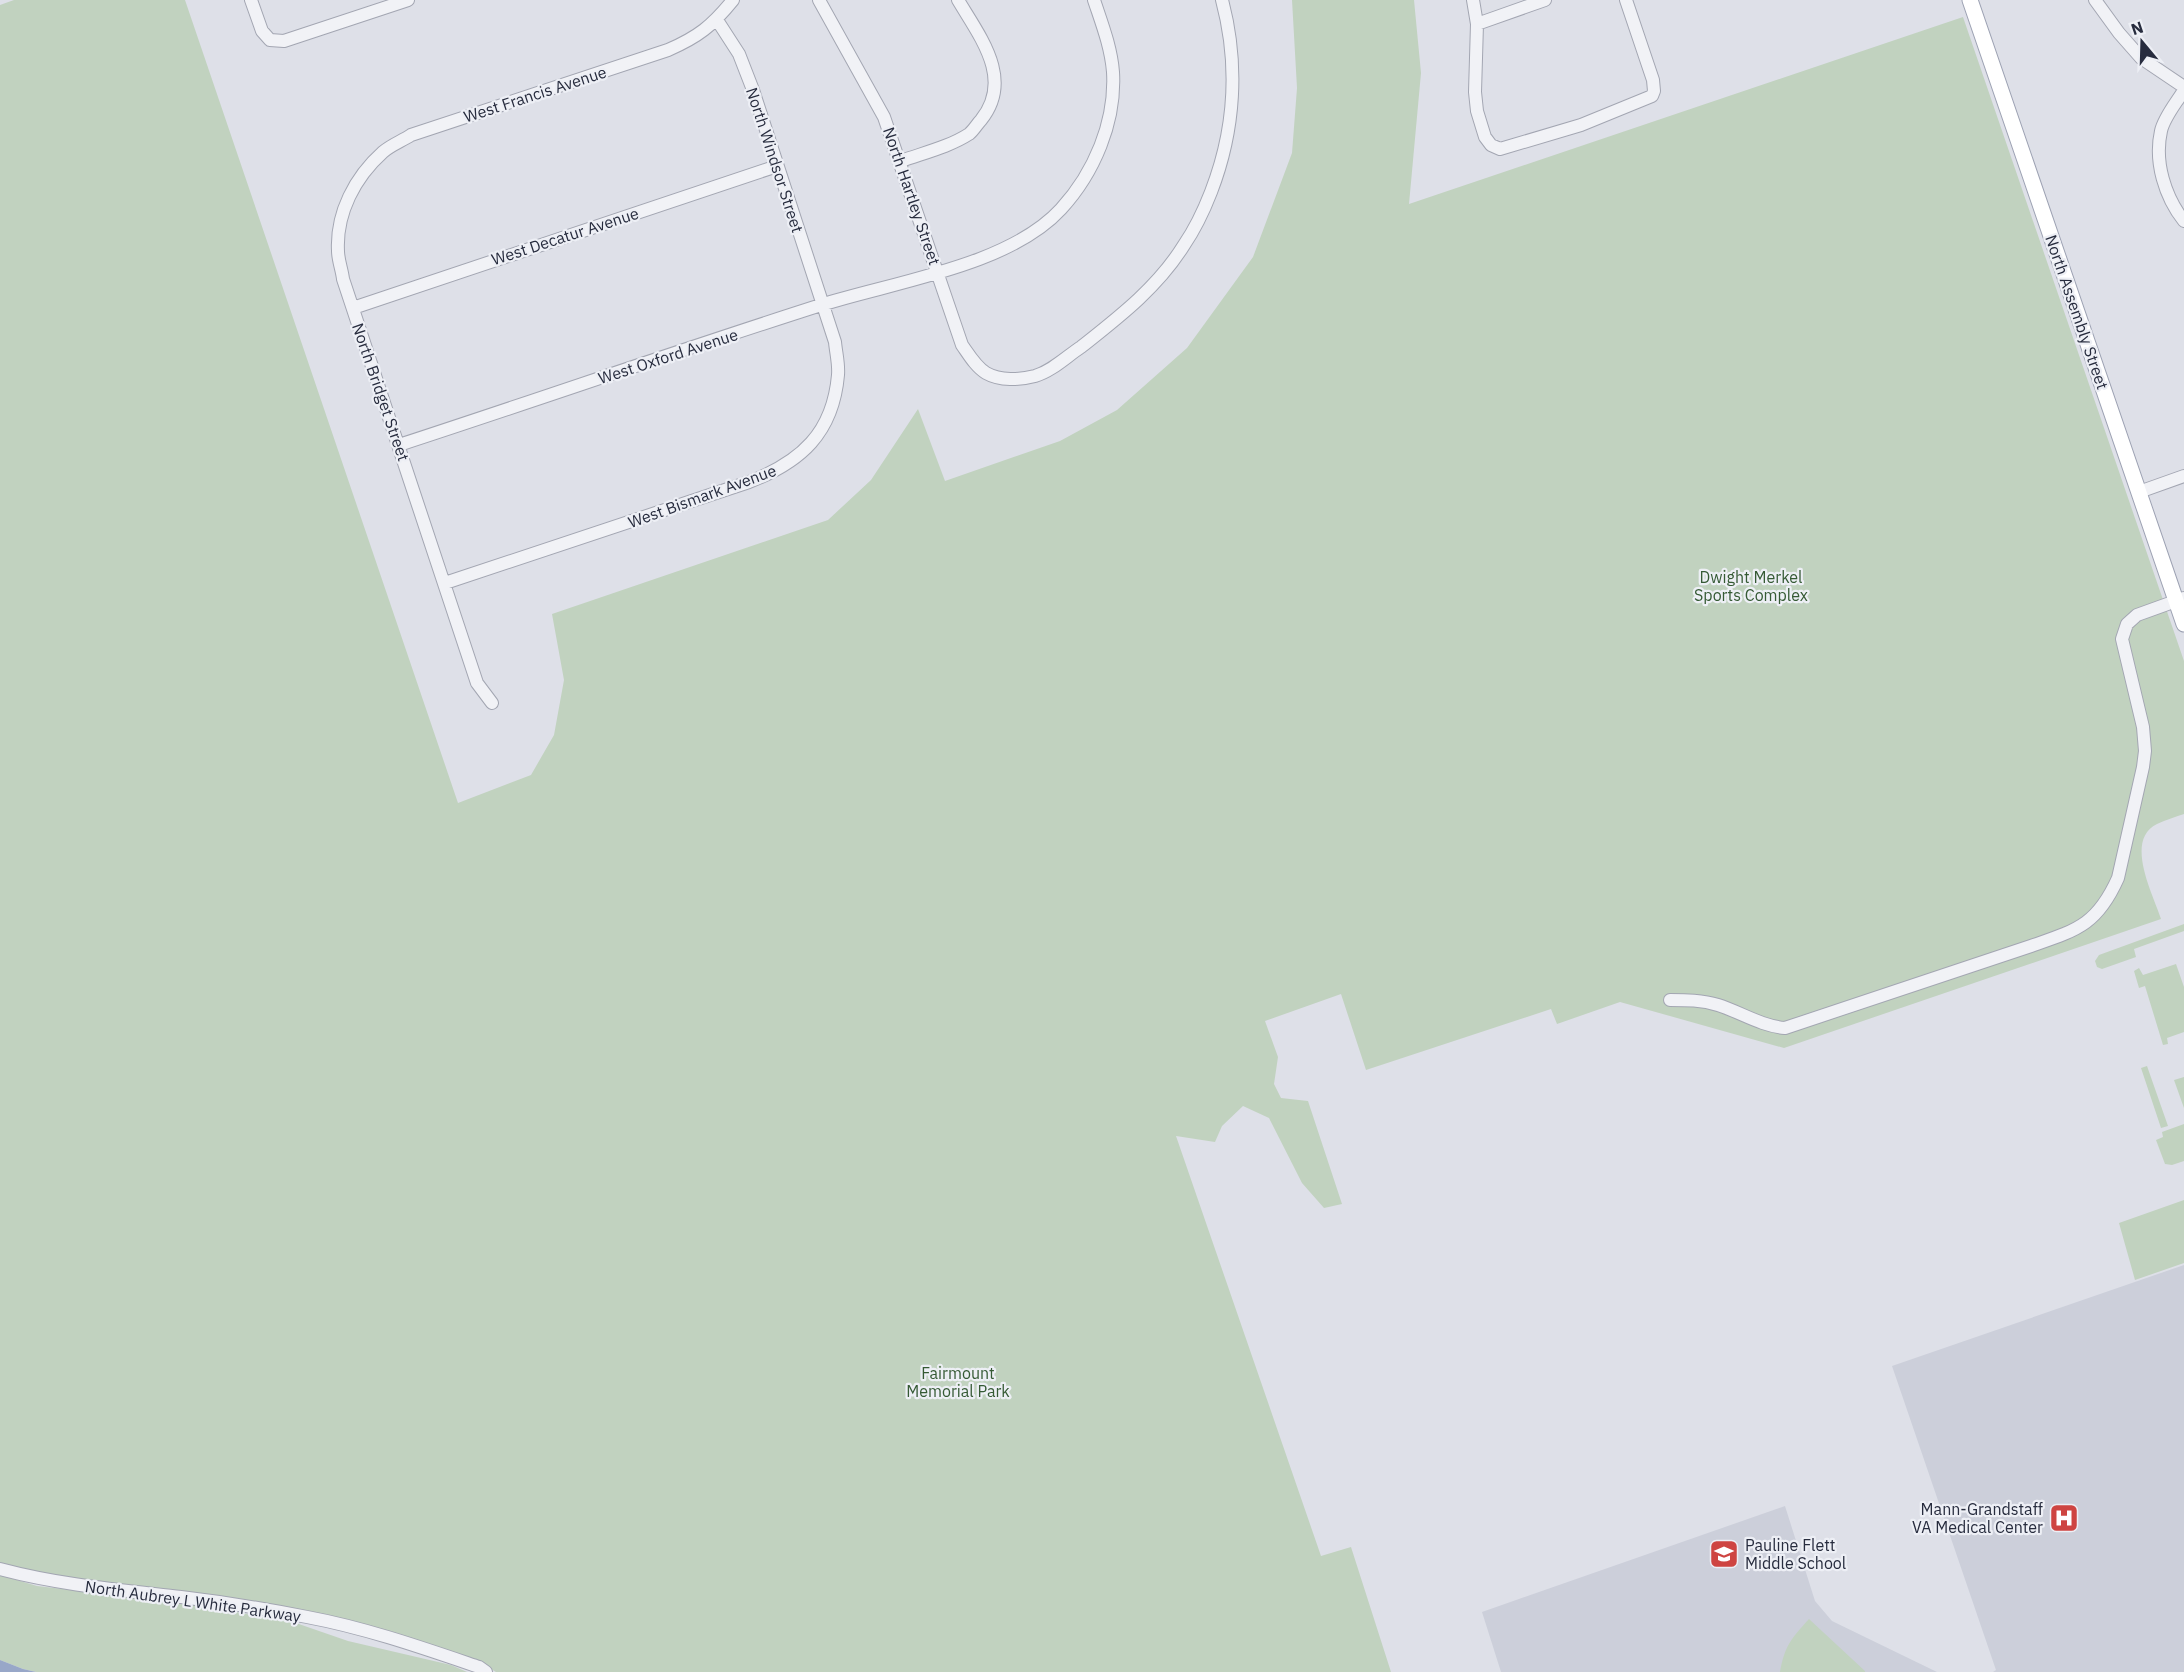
<svg xmlns="http://www.w3.org/2000/svg" width="2184" height="1672" font-family="'IBM Plex Sans',sans-serif">
	<rect width="100%" height="100%" fill="#dee0e8"/>
	<path fill="#cccfda" d="M2184,1265V1672H1993L1996,1670L1892,1366Z
		M1785,1506L1815,1601L1832,1621L1937,1672H1501L1482,1612Z"/>
	<path fill="#c1d2bf" d="M14,0H185L458,803L531,775L554,735L564,680L552,614L828,520L871,480L918,409L945,481L1060,441L1117,410L1187,348L1253,257L1292,153L1297,88L1292,0H1414L1421,73L1409,204L1963,17L2184,661V814C2175,817 2165,820 2157,824C2124,840 2153,894 2161,919L1784,1048L1620,1002L1557,1024L1551,1009L1366,1070L1341,994L1265,1021L1278,1057L1274,1084L1281,1098L1308,1101L1342,1204L1324,1208L1302,1183L1269,1118L1243,1106L1222,1126L1215,1142L1176,1136L1321,1556L1351,1547L1391,1672H496L481,1663L260,1603L204,1594L75,1580L0,1564V5Z
		M2184,924V931L2134,949L2136,957L2102,969L2097,967L2095,961L2099,955Z
		M2176,964L2184,987V1032L2167,1038L2168,1044L2163,1045L2145,986L2139,988L2134,971L2139,968L2143,975Z
		M2147,1066L2168,1126L2161,1128L2141,1068Z
		M2184,1077V1108L2174,1080Z
		M2184,1124V1161L2172,1165L2165,1164L2156,1140L2163,1137L2162,1132Z
		M2184,1200V1263L2135,1280L2119,1223Z
		M0,1575L37,1586L183,1603L293,1622L348,1641L451,1665L467,1672H36L23,1669L0,1660Z
		M1809,1619L1865,1671V1672H1780C1785,1645 1791,1639 1809,1619Z"/>
	<path fill="#98a7c8" d="M0,1660L23,1669L36,1672H0Z"/>
	<g fill="none" stroke-linecap="round" stroke-linejoin="round">
		<g stroke="#a3a6b2" stroke-width="14">
			<path id="minor" d="M251,0L262,31L270,40L284,41L408,0
				M819,0L884,117L962,345C969,355 976,367 986,373C1000,381 1020,380 1035,376C1052,371 1066,357 1081,347C1119,317 1158,287 1184,245C1195,229 1204,210 1211,192C1235,130 1239,64 1222,0
				M1473,0L1477,24L1475,92L1477,111L1485,137L1491,145L1500,149L1581,125L1652,96L1654,91L1653,80L1626,0
				M2095,0L2119,33L2141,58L2184,87
				M1477,24L1545,0
				M2184,90C2177,102 2164,117 2161,131C2154,162 2165,197 2184,221
				M901,161C923,153 949,147 969,134C974,130 977,124 981,120C1014,79 980,37 958,0
				M353,308L777,166
				M399,445C540,399 680,350 821,305C893,282 1009,266 1061,209C1094,173 1116,122 1113,72C1111,47 1102,24 1094,0
				M2139,492L2184,476
				M445,583L749,482C801,462 833,433 838,375C839,364 836,353 835,342L753,90L739,54L717,20
				M492,703L477,683L343,279C342,270 338,260 338,251C336,213 355,177 383,152C391,145 402,141 411,135L668,50C698,37 712,26 733,0
				M1670,1000C1686,1000 1702,1000 1718,1005C1740,1012 1761,1026 1785,1028L2031,946C2077,930 2097,925 2118,878L2143,767L2145,751L2143,727L2122,639L2127,624L2137,615L2184,598
				M0,1569C60,1585 120,1590 181,1597C223,1602 266,1609 307,1617C366,1628 423,1648 479,1667L486,1672"/>
		</g>
		<g stroke="#9da2b3" stroke-width="17">
			<path id="major" d="M1970,0L2184,624"/>
		</g>
		<use href="#minor" stroke="#f1f2f6" stroke-width="12"/>
		<use href="#major" stroke="#fff" stroke-width="15"/>
	</g>
	<defs>
		<g id="hospital-square" transform="scale(1.5)"><rect x="-9" y="-9" width="18" height="18" rx="4" fill="#ce4441" stroke="#edeff5"/><path d="M-5-5h3v3.5h4V-5h3V5h-3V1.5h-4V5h-3Z" fill="#fff"/></g>
		<g id="school-square" transform="scale(1.5)"><rect x="-9" y="-9" width="18" height="18" rx="4" fill="#ce4441" stroke="#edeff5"/><path d="M0-5L7-2L0 1L-7-2ZM-4 1L0 2.5L4 1V4Q0 6-4 4Z" fill="#fff"/></g>
	</defs>
	<g fill-rule="evenodd">
		<use href="#hospital-square" x="2064" y="1518"/>
		<use href="#school-square" x="1724" y="1554"/>
	</g>
	<g text-anchor="middle" dominant-baseline="central" stroke-width="4.5" stroke-linejoin="round" paint-order="stroke">
		<g font-size="16" fill="#272c3e" stroke="#edeff5">
			<text transform="translate(535 94) rotate(-18)">West Francis Avenue</text>
			<text transform="translate(775 160) rotate(72)">North Windsor Street</text>
			<text transform="translate(912 196) rotate(71)">North Hartley Street</text>
			<text transform="translate(565 236) rotate(-18)">West Decatur Avenue</text>
			<text transform="translate(2077 312) rotate(71)">North Assembly Street</text>
			<text transform="translate(668 356) rotate(-18)">West Oxford Avenue</text>
			<text transform="translate(381 392) rotate(71)">North Bridget Street</text>
			<text transform="translate(702 496) rotate(-20)">West Bismark Avenue</text>
			<text transform="translate(193 1601) rotate(8)">North Aubrey L White Parkway</text>
		</g>
		<g font-size="16" fill="#355a34" stroke="#edeff5">
			<text x="1751" y="577">Dwight Merkel<tspan x="1751" dy="18">Sports Complex</tspan></text>
			<text x="958" y="1373">Fairmount<tspan x="958" dy="18">Memorial Park</tspan></text>
		</g>
		<g font-size="16" fill="#272c3e" stroke="#edeff5" text-anchor="end">
			<text x="2043" y="1509">Mann-Grandstaff<tspan x="2043" dy="18">VA Medical Center</tspan></text>
			<text x="1745" y="1545" text-anchor="start">Pauline Flett<tspan x="1745" dy="18">Middle School</tspan></text>
		</g>
	</g>
	<g transform="translate(2142 42) rotate(341)" stroke="#edeff5" stroke-width="4.5" paint-order="stroke">
	<path d="M0-4.5L10 22L0 15L-10 22Z" fill="#272c3e"/>
	<text y="-9" font-size="16" font-weight="bold" text-anchor="middle" fill="#272c3e">N</text>
	</g>
</svg>
